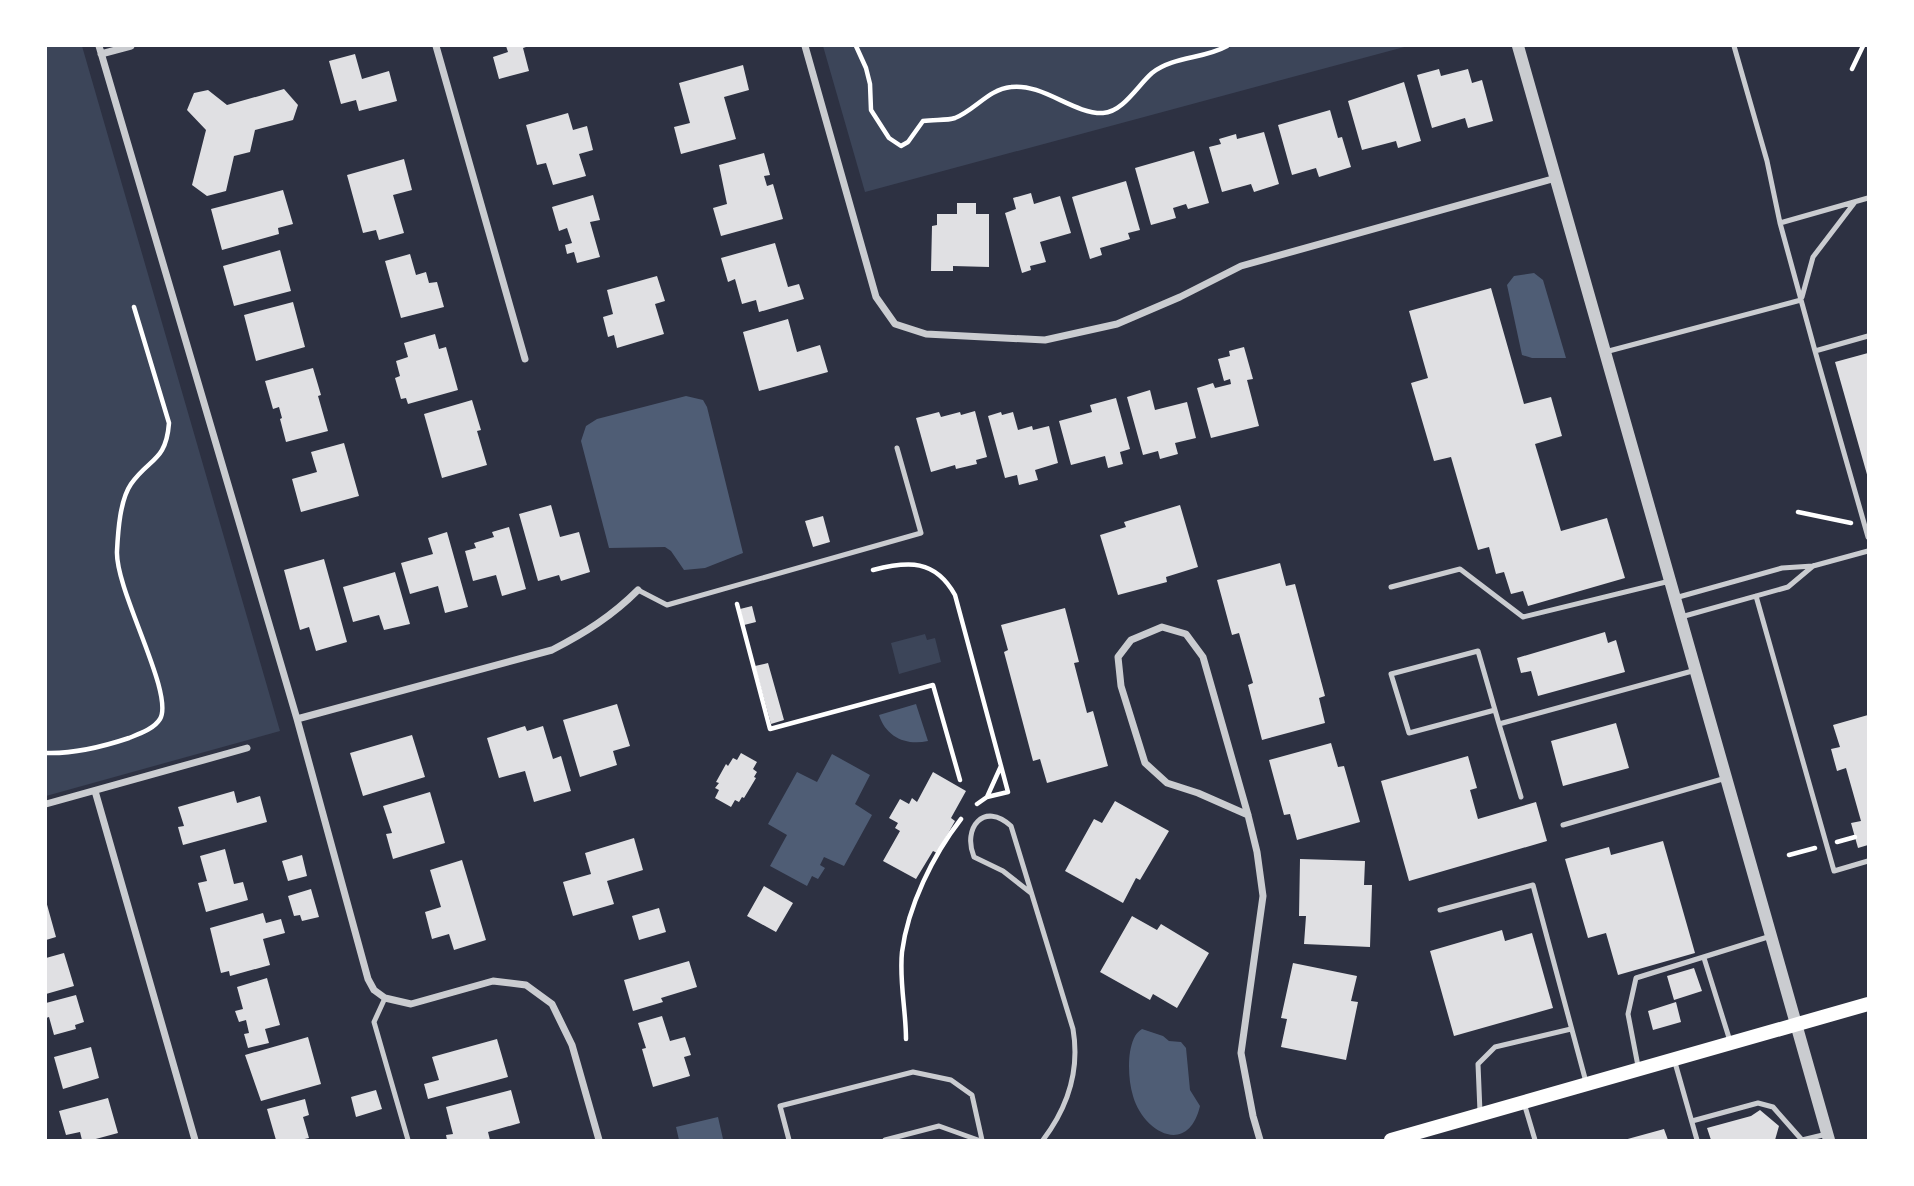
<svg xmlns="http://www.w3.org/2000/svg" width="1914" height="1186" font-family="Figtree,sans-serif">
	<rect width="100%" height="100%" fill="#2d3142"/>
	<path fill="#3c4559" d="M46,46H82L280,731L46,796Z
		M823,46H1408L865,192Z
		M925,634L927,640L935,638L941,662L899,674L891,643Z"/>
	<path fill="#4f5d75" d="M1534,273L1543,280L1566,358H1532L1522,355L1507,285L1514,276Z
		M686,396L703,400L707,407L743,553L705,568L684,570L671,551L665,547L609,548L581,441L586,426L597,419Z
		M916,704L928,741C906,746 886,737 879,715Z
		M832,754L870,775L855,804L872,815L844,866L824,857L820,865L825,868L818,879L812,876L807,886L770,866L787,835L768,824L797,772L817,782Z
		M1142,1029L1163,1036L1169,1041L1181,1042L1186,1048L1190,1090L1200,1106C1188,1157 1143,1132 1133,1096C1129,1083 1128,1065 1130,1052C1132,1042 1134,1034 1142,1029Z
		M718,1117L723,1139L679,1140L676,1127Z"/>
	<path fill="#e0e0e3" d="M506,46H529L523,48L529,71L499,79L493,57L508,52Z
		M355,54L362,79L389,71L397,101L359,111L356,100L341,104L329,61Z
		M743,65L749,90L724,97L736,139L681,154L674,127L690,123L679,83Z
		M1439,69L1441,76L1468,69L1472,83L1482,80L1493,121L1468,128L1465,118L1432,128L1417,75Z
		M1404,82L1421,141L1398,148L1396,141L1362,150L1348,101Z
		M284,89L298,105L293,120L255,130L250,152L234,156L226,191L207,196L192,185L206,130L187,110L194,93L208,90L227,105Z
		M1330,110L1338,138L1342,137L1351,167L1319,177L1316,168L1292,175L1278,125Z
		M568,113L573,130L587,126L593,150L579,154L586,176L553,185L546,163L537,165L526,125Z
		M1264,132L1279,184L1254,192L1251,184L1222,192L1209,147L1221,144L1219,139L1236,134L1237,139Z
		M1194,151L1209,203L1188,209L1186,204L1173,208L1176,218L1151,225L1135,168Z
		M764,153L770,175L764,176L767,186L773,184L783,219L721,236L713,208L727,204L719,165Z
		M404,159L412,190L393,195L404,233L379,240L376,230L363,233L347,175Z
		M1126,181L1140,230L1128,233L1130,239L1100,248L1102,255L1090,259L1072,197Z
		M283,190L293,224L278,228L279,234L222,250L211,209Z
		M1031,193L1034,204L1060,196L1071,233L1040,242L1046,262L1030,266L1031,270L1022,273L1005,213L1016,209L1013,198Z
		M593,195L600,220L590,222L600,257L577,263L574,252L567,254L565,245L572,243L567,228L559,231L552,207Z
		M957,203H976V214H989V267L953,266V271H931L932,226L937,225V214H957Z
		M775,243L788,287L799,284L804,299L759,312L756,300L742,304L735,279L728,282L721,258Z
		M280,250L291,291L234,306L223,266Z
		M410,254L416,275L426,272L429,283L437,282L444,307L401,318L385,261Z
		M657,276L665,301L655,304L664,334L617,348L614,335L608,337L603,317L613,314L607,290Z
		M1491,288L1524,404L1551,397L1562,436L1535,444L1561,531L1607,518L1625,578L1528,606L1523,591L1511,594L1504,572L1496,574L1489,547L1478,550L1451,457L1434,461L1411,383L1428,378L1409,311Z
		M293,302L305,347L256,361L244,315Z
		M788,319L797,352L820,345L828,372L759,391L743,332Z
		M435,334L439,349L446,347L458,390L408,404L406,398L401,399L395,378L400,376L396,361L408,357L404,343Z
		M1244,347L1253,379L1247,380L1259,426L1211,438L1197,388L1213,383L1215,388L1231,384L1230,379L1224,381L1218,359L1230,356L1229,351Z
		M1868,353V478L1835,362Z
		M313,368L321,395L318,396L328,431L286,442L280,419L282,418L279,407L273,409L265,381Z
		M1150,390L1155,410L1187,402L1196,438L1175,443L1178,454L1160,459L1158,451L1143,455L1127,397Z
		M1116,398L1130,449L1120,452L1123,464L1108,468L1105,456L1071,465L1059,421L1092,412L1090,405Z
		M472,400L481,430L477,431L487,465L442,478L424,414Z
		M975,411L987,457L976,460L977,464L956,469L955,465L931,472L916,418L939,412L941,417L960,412L961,415Z
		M1001,412L1002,415L1013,412L1018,430L1032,426L1033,430L1049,426L1058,463L1035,470L1038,480L1019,485L1017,475L1005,478L988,416Z
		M344,443L359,496L301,512L292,479L317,472L311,452Z
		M551,505L560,537L579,532L590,572L561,581L559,575L538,581L519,514Z
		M1180,505L1198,567L1166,577L1167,582L1118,595L1100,535L1126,527L1124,522Z
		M823,516L830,542L813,547L805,521Z
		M509,527L526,589L502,596L496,575L473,581L465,551L476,548L474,543L494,537L492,532Z
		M447,532L468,607L445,613L438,586L410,594L401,563L433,554L428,538Z
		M324,559L347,642L316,651L309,627L300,630L284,570Z
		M1280,563L1286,586L1295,584L1325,696L1319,698L1325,723L1262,740L1248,685L1253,683L1239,633L1232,635L1217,580Z
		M395,572L410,624L384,630L379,615L353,622L343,587Z
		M752,606L756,622L744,625L740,609Z
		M1065,608L1079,662L1074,663L1087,713L1093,711L1108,766L1047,783L1040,759L1033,761L1004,652L1008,650L1001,625Z
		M1605,632L1608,643L1616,640L1625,672L1538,696L1531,671L1521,673L1517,658Z
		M768,663L784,720L771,724L755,666Z
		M617,704L630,746L613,751L617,765L580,777L563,720Z
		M1868,715V845L1858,848L1851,823L1861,821L1846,768L1837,771L1831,749L1840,747L1833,725Z
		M1616,723L1629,768L1563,786L1551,741Z
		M525,726L527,731L543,726L553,759L561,756L571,791L534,802L525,771L499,778L487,738Z
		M412,735L425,777L363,796L350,753Z
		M1331,743L1338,767L1344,766L1360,822L1297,840L1290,814L1284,815L1269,760Z
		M741,753L757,762L753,769L757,772L754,777L756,778L744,798L742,797L739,802L735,800L731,807L715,798L719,790L715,788L719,783L716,782L726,764L728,766L733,758L737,760Z
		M1468,756L1477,788L1470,790L1478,819L1536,802L1547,841L1409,881L1381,781Z
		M933,772L966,791L951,818L955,821L937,853L933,851L916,879L883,861L900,831L895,828L898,823L889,818L900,799L909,804L912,798L917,802Z
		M234,791L237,803L260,796L267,822L183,845L178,827L184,826L178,807Z
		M430,792L445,843L393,859L386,834L392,833L383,806Z
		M1115,801L1169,831L1140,880L1136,878L1123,903L1065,871L1094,819L1102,823Z
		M634,838L643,870L607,881L614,904L573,916L563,882L591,874L585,853Z
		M1663,841L1695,953L1618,975L1606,933L1588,938L1565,859L1609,847L1611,855Z
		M225,849L234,884L243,882L248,900L206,912L198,883L207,881L200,856Z
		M302,855L307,876L288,881L282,861Z
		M1300,859L1365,861L1364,885H1372L1370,947L1304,944L1306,916H1299Z
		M462,860L486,940L454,950L449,934L432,939L425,912L441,907L430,870Z
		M764,886L793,903L776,932L747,916Z
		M311,889L319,917L302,921L300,915L294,916L288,896Z
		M46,901L56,937L46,940Z
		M659,908L666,932L639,940L632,916Z
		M263,913L266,923L281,919L285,933L263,939L270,965L230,976L229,971L221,973L210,928Z
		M1132,916L1157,930L1161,924L1209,953L1177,1008L1153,994L1150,1000L1100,972Z
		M1502,930L1505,941L1532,933L1553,1008L1454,1036L1430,951Z
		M64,953L74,986L46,994V958Z
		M689,961L697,987L661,998L663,1002L633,1011L624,980Z
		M1293,963L1357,976L1351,1001L1358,1002L1346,1060L1281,1047L1287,1019L1281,1018Z
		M1694,968L1702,991L1674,1000L1667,976Z
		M267,978L280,1025L265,1029L269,1043L248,1048L244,1034L249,1033L246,1020L239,1022L235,1011L243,1009L237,987Z
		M76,995L84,1022L75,1025L76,1029L54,1035L49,1017L46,1018V1003Z
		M1676,1002L1681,1022L1653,1030L1648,1011Z
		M662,1016L670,1041L685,1037L691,1055L684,1057L690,1076L653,1087L642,1049L646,1048L638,1023Z
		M308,1037L321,1084L261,1101L245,1055Z
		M497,1039L508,1077L428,1099L424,1084L439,1080L432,1057Z
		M91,1047L99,1078L63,1089L54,1057Z
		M376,1090L382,1109L356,1117L351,1097Z
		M511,1090L520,1123L488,1132L490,1140H447L446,1135L453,1134L446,1107Z
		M108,1098L118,1133L92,1140H82L80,1132L66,1135L59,1111Z
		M305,1099L309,1115L303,1117L309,1138L300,1140H276L267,1109Z
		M1760,1110L1779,1126L1775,1140H1711L1707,1128L1751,1116Z
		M1664,1129L1668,1140H1624Z"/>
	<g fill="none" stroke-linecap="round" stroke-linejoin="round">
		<path stroke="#fff" stroke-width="4.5" d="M856,46L866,68L870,84L871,110L889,138L901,146L908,142L923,121C934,119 946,121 955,118C975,110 989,89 1011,87C1043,83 1073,114 1103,113C1123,112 1138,85 1152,73C1174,56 1204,59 1227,46
			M1852,69L1863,46
			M1798,512L1851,523
			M873,570C908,561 935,559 955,595L1008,792L987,797L977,804
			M737,604L770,729L933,685L960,780
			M46,753C74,754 102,747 129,738C139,734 154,729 160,719C175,694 115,590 117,551C118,531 120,500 131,484C149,458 166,462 169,423L134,307
			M987,797L1001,766
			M1837,842L1855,837
			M1789,855L1815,848
			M906,1039C906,1010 899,981 902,952C908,906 933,855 961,819"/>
		<path stroke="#caccd0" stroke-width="5" d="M1734,46L1767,161L1780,223L1815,351L1868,336
			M1780,223L1868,198
			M1802,297L1813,257L1855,202
			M1815,351L1868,537
			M1605,352L1801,300
			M1391,587L1460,569L1523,617L1670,581
			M638,590L667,605L921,533L897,448
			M1756,596L1834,871L1868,861
			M1675,598L1782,568L1813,566L1868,551
			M1681,617L1788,587L1813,566
			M1495,710L1409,733L1391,674L1478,651L1499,724
			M1521,797L1499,724L1696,670
			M1563,825L1726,778
			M1031,893L1003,871L974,857C962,828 984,801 1011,826L1073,1029C1080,1070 1068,1107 1043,1140
			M1440,910L1533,885L1586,1082
			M1704,958L1730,1041
			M385,998L374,1022L408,1140
			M1674,1059L1697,1140
			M1638,1066L1628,1014L1636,978L1771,936
			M1524,1103L1535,1140
			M1480,1112L1478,1064L1495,1047L1571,1029
			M1692,1121L1758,1103L1773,1107L1802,1140L1827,1134
			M789,1140L780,1106L913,1072L951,1080L972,1095L982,1140
			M885,1140L939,1126L978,1140"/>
		<path stroke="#caccd0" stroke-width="7" d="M99,46L297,719L368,979L374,990L385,998L411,1004L493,981L526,985L552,1004L572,1045L599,1140
			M436,46L525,359
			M805,46L876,297L895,324L926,334L1045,340L1117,324L1180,297L1241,266L1556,178
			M101,54L131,46
			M297,719L552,650C585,633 612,616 638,590
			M95,791L195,1140
			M46,804L247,748
			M1248,815L1198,793L1167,783L1145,763L1121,686L1118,657L1131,640L1162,627L1186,634L1203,657L1248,815L1257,852L1263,896L1241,1053L1253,1116L1260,1140"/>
		<path stroke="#caccd0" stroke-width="12" d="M1518,46L1829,1140"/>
		<path stroke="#fff" stroke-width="14" d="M1391,1140L1868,1004"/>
	</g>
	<rect width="1914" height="1186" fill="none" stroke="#ffffff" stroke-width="94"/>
</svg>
